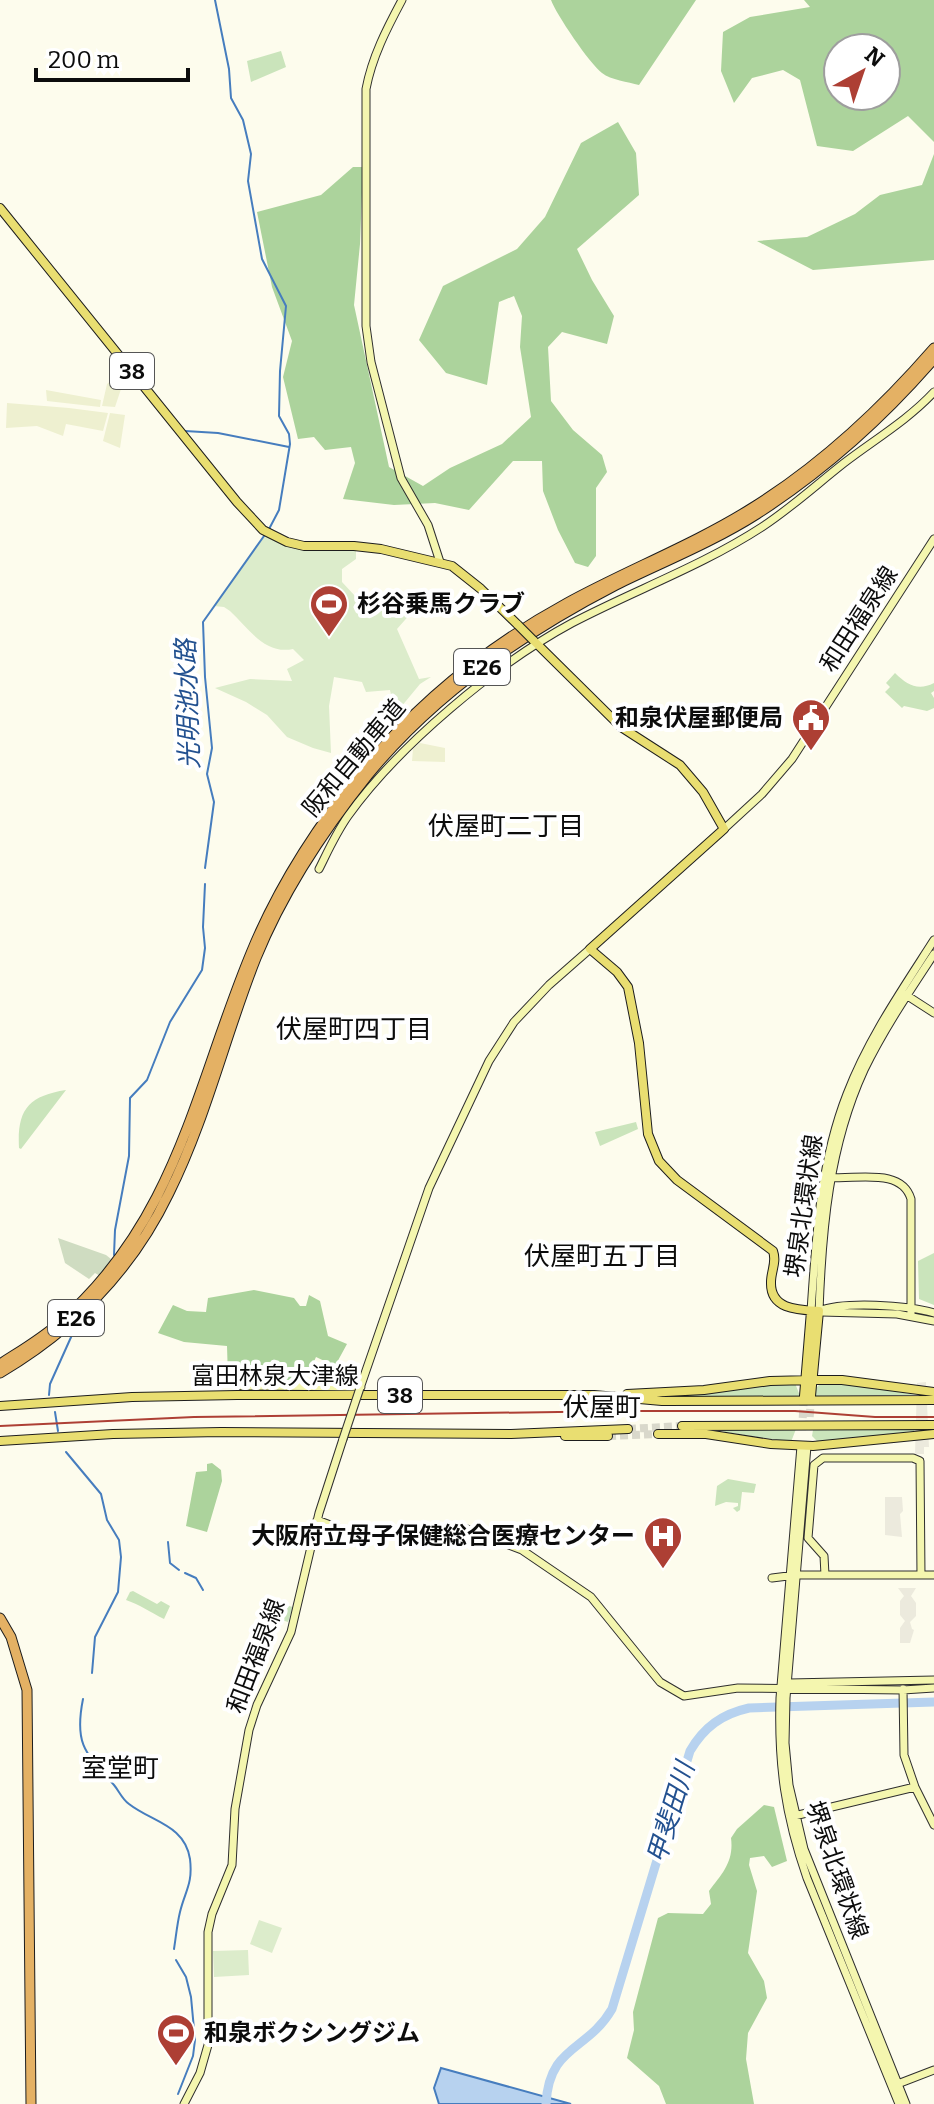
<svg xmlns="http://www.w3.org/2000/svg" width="934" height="2104" font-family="Bitter,'Noto Sans JP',serif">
	<rect width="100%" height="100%" fill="#fdfced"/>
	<path fill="#eef0d0" d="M126,369L132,376L121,389L115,407L102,406L107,384Z
		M46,390L101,400L100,407L47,401Z
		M7,403L69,408L108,413L103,431L66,424L63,436L37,426L6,428Z
		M110,413L125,415L120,448L103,441Z
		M420,743L445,748V762L412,761L413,749Z"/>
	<path fill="#cae4bb" d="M281,51L286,67L251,82L247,61Z
		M895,673C907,685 918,691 934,683V691L931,693L934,698V708L927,711L904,706L902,708L885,692L890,687L886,683Z
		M66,1090L21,1149L19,1148C17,1110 28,1096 66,1090Z
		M636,1122L638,1129L600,1146L595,1132Z
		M934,1253V1305L919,1299L918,1261Z
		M773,1383H795L800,1396L650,1398L649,1394Z
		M821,1383H842L916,1395L815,1396V1389Z
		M717,1428L796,1429L791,1442L725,1432Z
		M914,1429V1431L818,1442L812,1436L813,1430Z
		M728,1479L756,1484L754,1493L742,1492L740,1510L737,1512L733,1508L738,1506V1503L726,1502L715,1506L717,1486Z
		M133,1591L157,1604L161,1601L170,1606L164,1619C150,1612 140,1605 126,1600L130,1592Z
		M264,1600L293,1607L288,1622L260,1613Z"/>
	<path fill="#acd39c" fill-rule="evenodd" d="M551,0H696L639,85C628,82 611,80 602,73C590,64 556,14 551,0Z
		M804,0H934V142L908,116L853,151L817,146L800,80L783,70L752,78L734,103L721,71L723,32L750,17L810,7ZM838,48H886V96H838Z
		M618,122L636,153L639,195L577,249L592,280L614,316L607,344L562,332L548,347L551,401L573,430L602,455L607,472L596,488V556L588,567L575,563L558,530L543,491L542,461H513L469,510L435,503L394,505L343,499L355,463L351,447L325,450L314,437L298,439L283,377L292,341L272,287L257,212L321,195L353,167H363L360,244L354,305L389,467L423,486L450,468L502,444L531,417L520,347L522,316L514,296L499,302L487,385L446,373L419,340L443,286L517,249L545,217L581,143Z
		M934,154V260L813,270L757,241L807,237L855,214L880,195L922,185Z
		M254,1290L294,1298L300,1306H306L309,1295L320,1301L328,1336L347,1344L335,1366L316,1357L305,1382L228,1378L227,1346L184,1342L158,1333L173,1305L187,1311L206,1312L208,1298Z
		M212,1463L221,1470L222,1481L207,1532L186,1526L196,1472L207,1471V1464Z
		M764,1805L774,1807L787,1861L772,1867L764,1856L750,1858L749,1865L757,1891L748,1953L764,1981L767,1998L748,2033L746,2059L754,2104H666L659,2086L627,2058L634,2030L633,2012L658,1918L668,1913L703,1914L711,1904L709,1891C723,1873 734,1861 731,1838L737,1829Z"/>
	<path fill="#cfdcc1" d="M58,1238L106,1255L111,1259L100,1276L95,1273L89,1279L65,1263Z"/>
	<path fill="#dceccb" d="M265,536L274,540L356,549V559L342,569V582L369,611L415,599L412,612L397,629L419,679L431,677L420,684L401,707H398L392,699L390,690L366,692L362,682L334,677L329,706L331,753L313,748L287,737L267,715L246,702L215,688L250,679L292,681L287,669L304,660L293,649C265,655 248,628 230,611L224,607L214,606Z
		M259,1920L282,1928L272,1953L250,1944Z
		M248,1950L249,1975L214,1977L213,1951Z"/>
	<path fill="#eceadd" d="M926,1382L929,1447H924V1454H915L917,1383Z
		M885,1497H902L903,1511L900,1514L902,1537L885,1535Z
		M898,1588H916L911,1596L916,1603V1616L910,1622L912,1629L914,1630L910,1643H900V1628L905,1621L900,1615V1601L904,1596Z"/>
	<path fill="#b7d2ef" stroke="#467dbe" stroke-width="2" d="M441,2068L571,2104H439L434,2088Z"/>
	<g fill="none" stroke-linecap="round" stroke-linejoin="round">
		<path stroke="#467dbe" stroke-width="2" d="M215,0L229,69L231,98L243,120L251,154L248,181L262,259L286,306L280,371L279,416L289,434L290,444L279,510L268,531
			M185,431L218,433L289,447
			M205,868L214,802L207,774L212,748L205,677L203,622L264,536
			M114,1255L115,1230L129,1156L130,1098L147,1080L170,1022L202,970L205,948L203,927L205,884
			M49,1395L50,1384L72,1335
			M55,1412L58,1431
			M66,1452L101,1494L107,1520L119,1540L121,1557L118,1592L95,1637L92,1673
			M168,1542L170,1563L179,1570
			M185,1573L196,1578L203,1590
			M83,1699C74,1744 85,1753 114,1785C119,1791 122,1799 129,1804C152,1822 185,1825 190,1859C193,1884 185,1891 180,1912C177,1924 176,1937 174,1949
			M176,1960L186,1977L191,1997L195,2040L193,2056L178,2094"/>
		<path stroke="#b7d2ef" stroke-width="9" d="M546,2104C549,2045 587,2052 612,2009L690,1751C704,1727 722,1714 749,1708L934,1702"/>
		<path stroke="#d9d8cb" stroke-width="8" stroke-dasharray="8 4" stroke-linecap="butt" d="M628,1429L682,1426
			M809,1429L811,1396
			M802,1430L804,1396
			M608,1436L658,1434"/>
		<g stroke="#2e2e2e" stroke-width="9">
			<path id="secondary" d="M402,0C387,28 372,57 366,89V326L371,362L401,478L428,525L440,562
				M724,829L762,794L792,759L934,539
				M319,869C328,851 336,833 348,816C398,746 496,664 572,623C635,590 702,566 762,527C791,508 816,485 844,463C874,440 908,420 934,392
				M903,993L934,1013
				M826,1177C853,1181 901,1166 911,1199V1315
				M811,1311C816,1238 820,1163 847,1094C868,1039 902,990 934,940
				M819,1311C822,1229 829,1146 864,1070C884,1029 909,992 934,954
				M819,1311C844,1301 907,1305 934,1313
				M821,1312L897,1314L934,1321
				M242,1386L361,1387
				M360,1388L429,1188L489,1061L514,1022L549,985L590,949
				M801,1446L780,1698C778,1764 785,1815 807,1878L899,2104
				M807,1446L786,1698L785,1743L789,1785L804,1849L906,2104
				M317,1520L349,1532L364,1535L459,1526L522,1550L591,1597L660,1682L684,1696L738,1688L903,1690L934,1688
				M825,1575L824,1556L808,1538L814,1465L823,1458H913L920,1461L921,1575
				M772,1578L796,1575H934
				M786,1685L789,1683L934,1680
				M903,1689L904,1755L915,1787L934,1825
				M790,1817L915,1787
				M895,2085L934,2070
				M184,2104L200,2073L208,2045V1932L212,1914L232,1865L235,1809L249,1730L257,1705L291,1632L319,1513L343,1439"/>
		</g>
		<g stroke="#1d1d1d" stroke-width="10">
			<path id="primary" d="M0,208L237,502L263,530L287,542L304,546H354L381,549L452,566L481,589L518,625
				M533,640L621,727L680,765L703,792L724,829L590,949L617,972L628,987L639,1043L648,1134L659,1161L677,1180L773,1251C777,1262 771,1271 771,1282C770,1310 799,1310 819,1311L811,1396
				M627,1394L704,1390L770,1381L812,1380H842L934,1392
				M804,1396L811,1311
				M0,1406L132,1397L237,1395H594L662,1401L934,1400
				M682,1426L934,1425
				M658,1434H706L771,1444L813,1446L934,1434
				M565,1436H608
				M0,1441L113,1434L221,1432L511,1434L628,1429"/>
		</g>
		<g stroke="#1d1d1d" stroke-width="11">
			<path id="highway" d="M0,1364C20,1351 41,1339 59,1323C177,1221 195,1088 251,953C278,887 318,825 363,770C419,702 490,645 567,603C627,570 693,545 752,508C821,465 881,409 934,348
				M0,1373C73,1330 132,1270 169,1193C206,1119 225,1036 256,958C283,892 323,831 368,775C435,693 523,633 616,585C663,562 713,542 757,514C824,471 882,419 934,359
				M0,1618L11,1637L27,1690L31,2104"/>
		</g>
		<use href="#secondary" stroke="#f4f6af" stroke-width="7"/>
		<use href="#primary" stroke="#e9de71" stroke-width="8"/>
		<use href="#highway" stroke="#e4b164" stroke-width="9"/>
		<path stroke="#ad3f34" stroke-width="2" d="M0,1426L194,1417L626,1411H795L875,1417H934"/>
		<g stroke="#2e2e2e" stroke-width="9" stroke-linecap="butt">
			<path id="secondary-bridge" d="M343,1439L360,1388"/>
		</g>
		<g stroke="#1d1d1d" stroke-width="10" stroke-linecap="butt">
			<path id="primary-bridge" d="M518,625L533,640"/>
		</g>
		<use href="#secondary-bridge" stroke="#f4f6af" stroke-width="7"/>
		<use href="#primary-bridge" stroke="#e9de71" stroke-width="8"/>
	</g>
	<defs>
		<g id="stadium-pin" transform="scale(2)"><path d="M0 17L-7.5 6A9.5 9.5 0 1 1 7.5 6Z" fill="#ad3f34" stroke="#fff"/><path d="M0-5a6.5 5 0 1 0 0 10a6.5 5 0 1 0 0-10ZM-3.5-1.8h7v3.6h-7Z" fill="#fff"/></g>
		<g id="civic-pin" transform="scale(2)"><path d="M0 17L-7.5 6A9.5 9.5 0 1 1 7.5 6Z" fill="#ad3f34" stroke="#fff"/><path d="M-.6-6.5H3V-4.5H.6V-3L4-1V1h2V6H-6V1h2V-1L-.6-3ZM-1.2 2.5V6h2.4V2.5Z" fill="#fff"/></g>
		<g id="hospital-pin" transform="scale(2)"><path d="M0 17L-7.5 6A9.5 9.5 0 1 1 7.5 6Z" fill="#ad3f34" stroke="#fff"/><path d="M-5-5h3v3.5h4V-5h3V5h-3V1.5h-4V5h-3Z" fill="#fff"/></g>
	</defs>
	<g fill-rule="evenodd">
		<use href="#stadium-pin" x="329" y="604"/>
		<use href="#civic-pin" x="811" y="718"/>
		<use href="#hospital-pin" x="663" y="1536"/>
		<use href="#stadium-pin" x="176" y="2033"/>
	</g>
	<g text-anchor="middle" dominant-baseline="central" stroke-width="8" stroke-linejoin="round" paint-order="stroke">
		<g fill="#fff" stroke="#555" stroke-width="2">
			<rect x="110" y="353" width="44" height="36" rx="6"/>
			<rect x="454" y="649" width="56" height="36" rx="6"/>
			<rect x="48" y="1300" width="56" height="36" rx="6"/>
			<rect x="378" y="1377" width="44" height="36" rx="6"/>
		</g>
		<g font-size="22" font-weight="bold" fill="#0c0c0c">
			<text x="132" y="371">38</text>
			<text x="482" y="667">E26</text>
			<text x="76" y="1318">E26</text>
			<text x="400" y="1395">38</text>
		</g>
		<g font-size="24" font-weight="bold" fill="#0c0c0c" stroke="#fff" text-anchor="start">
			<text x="357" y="604">杉谷乗馬クラブ</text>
			<text x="783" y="718" text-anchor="end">和泉伏屋郵便局</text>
			<text x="635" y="1536" text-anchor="end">大阪府立母子保健総合医療センター</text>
			<text x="204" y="2033">和泉ボクシングジム</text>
		</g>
		<g font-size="24" fill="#0c0c0c" stroke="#fff">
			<text transform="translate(859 619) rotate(-57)">和田福泉線</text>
			<text transform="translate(354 758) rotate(-50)">阪和自動車道</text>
			<text transform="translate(804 1206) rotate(-82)">堺泉北環状線</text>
			<text x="275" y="1376">富田林泉大津線</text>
			<text transform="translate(256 1656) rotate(-69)">和田福泉線</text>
			<text transform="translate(837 1870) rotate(71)">堺泉北環状線</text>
		</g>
		<g font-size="26" font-style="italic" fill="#235190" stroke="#fff">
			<text transform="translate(188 704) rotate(-92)">光明池水路</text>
			<text transform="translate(671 1813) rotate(-73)">甲斐田川</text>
		</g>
		<g font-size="26" fill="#0c0c0c" stroke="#fff">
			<text x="506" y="826">伏屋町二丁目</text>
			<text x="354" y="1029">伏屋町四丁目</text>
			<text x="602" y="1256">伏屋町五丁目</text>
			<text x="602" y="1407">伏屋町</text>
			<text x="120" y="1768">室堂町</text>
		</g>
	</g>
	<g transform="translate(862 72) rotate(40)"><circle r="38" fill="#ffffff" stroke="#9e9e9e" stroke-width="2"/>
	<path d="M0-6L14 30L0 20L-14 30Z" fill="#ad3f34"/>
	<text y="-12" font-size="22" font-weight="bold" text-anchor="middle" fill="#0c0c0c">N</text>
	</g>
	<path d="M36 68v12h152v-12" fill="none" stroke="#0c0c0c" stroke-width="4"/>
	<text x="48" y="68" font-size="24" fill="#0c0c0c" stroke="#ffffff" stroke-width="6" paint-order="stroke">200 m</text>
</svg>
